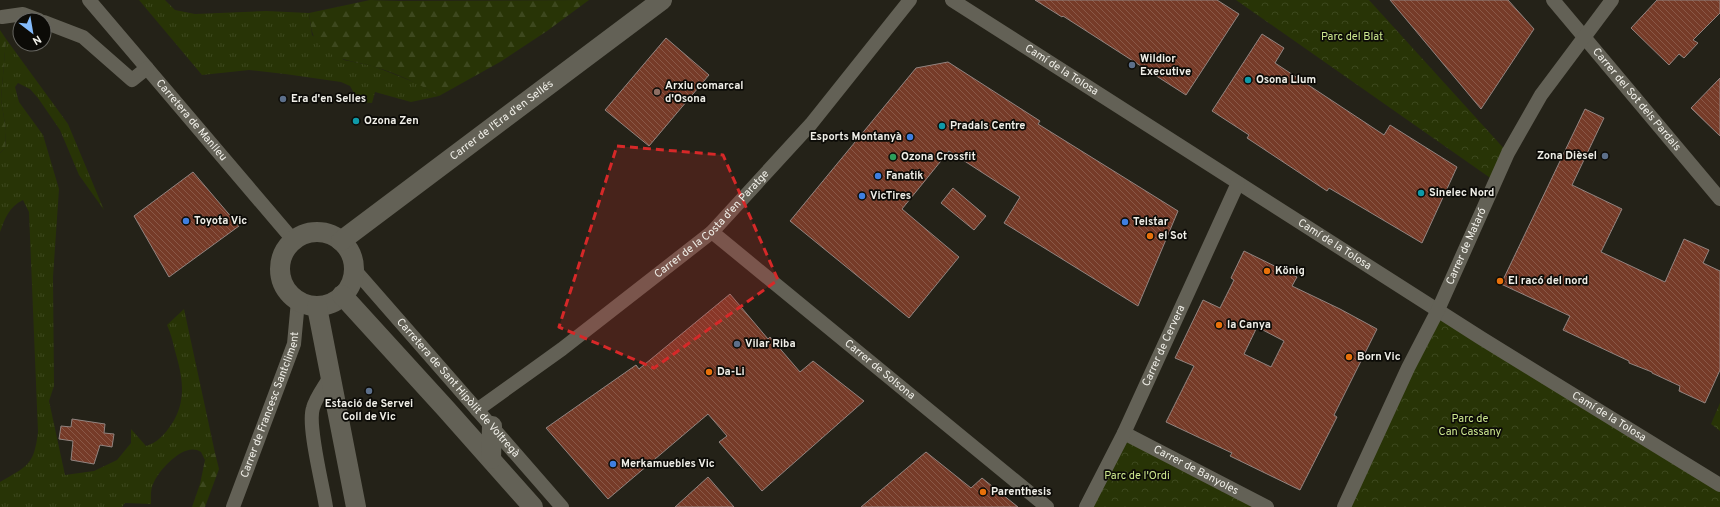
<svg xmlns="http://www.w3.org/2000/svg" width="1720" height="507" font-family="Overpass,sans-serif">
	<defs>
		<pattern id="grass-tufts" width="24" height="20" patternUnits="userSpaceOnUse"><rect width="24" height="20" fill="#283406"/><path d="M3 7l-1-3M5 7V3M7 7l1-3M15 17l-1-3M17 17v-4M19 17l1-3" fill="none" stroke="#3d481e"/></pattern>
		<pattern id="forest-firs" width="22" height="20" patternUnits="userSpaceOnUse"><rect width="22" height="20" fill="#283406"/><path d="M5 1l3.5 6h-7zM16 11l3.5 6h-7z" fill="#3d481e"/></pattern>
		<pattern id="park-crowns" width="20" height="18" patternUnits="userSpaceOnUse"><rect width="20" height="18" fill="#283406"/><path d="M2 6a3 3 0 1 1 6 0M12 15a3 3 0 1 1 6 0" fill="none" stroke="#3d481e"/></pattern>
		<pattern id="building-back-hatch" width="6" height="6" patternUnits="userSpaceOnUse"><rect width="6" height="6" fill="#763b28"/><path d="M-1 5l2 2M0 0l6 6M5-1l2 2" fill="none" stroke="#8a5847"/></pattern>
	</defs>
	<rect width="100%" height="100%" fill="#242218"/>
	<path fill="url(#grass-tufts)" d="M139,0H165L175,10L195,14L266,11L309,13L312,35L344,60L373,66L419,84L439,96L411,102L375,92L372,103L359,102L350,86L341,82L285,74L249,70L202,75Z
		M6,39L68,124L104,210L79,175L60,130L38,98L30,89L18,83L15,87L19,102L43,135L59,189L53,277L54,386L49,401L65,475L94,471L117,460L131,443V429L146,446C157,443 165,434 171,425C187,401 183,378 175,351C173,342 171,334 167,325L184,309L215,453L209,456L205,460L201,452C185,441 160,469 154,482C150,489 151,497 151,504L125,503L122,507H0V482C27,466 34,466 38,432L29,212L23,200C9,207 5,218 0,232V153L5,148L6,131L1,99Z"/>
	<path fill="url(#forest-firs)" d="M370,0L399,1L589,0L547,31L500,62L439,96C418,83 396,73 372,66C356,62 333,59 321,47C311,37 311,26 309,13Z
		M0,30L6,39L1,99L6,131L5,148L0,153Z
		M215,453L219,469L205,507H192L200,484L205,460L209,456Z"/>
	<path fill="url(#park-crowns)" d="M1236,0H1369L1508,153L1496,182Z
		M1438,310L1720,485V507H1344Z
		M1720,403V431L1711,424Z
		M1124,433L1267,507H1086Z"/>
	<path fill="url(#building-back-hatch)" stroke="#928480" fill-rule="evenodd" d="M1035,0H1217L1239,14L1186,95L1063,16L1062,17Z
		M1390,0H1508L1534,29L1481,109Z
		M1657,0H1720V13L1693,40L1698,43L1684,58L1679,54L1669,65L1631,28Z
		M1262,34L1284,48L1275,63L1384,135L1390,125L1457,167L1422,243L1329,188L1327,191L1247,138L1249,135L1212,111Z
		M666,38L709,75L649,146L605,110Z
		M948,62L1040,121L1038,124L1178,211L1138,306L1004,223L1020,197L949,151L902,209L959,257L909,318L790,221L916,68Z
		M1720,78V136L1691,108Z
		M1585,109L1604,118L1572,185L1622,209L1601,252L1665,282L1684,239L1709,250L1703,263L1720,271V370L1705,403L1679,391L1680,386L1652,373V372L1629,363V361L1563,330L1570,316L1501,284Z
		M193,172L239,226L169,277L134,216Z
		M953,188L986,216L974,230L941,203Z
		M1244,251L1297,277L1292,286L1340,309L1377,329L1334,415L1337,417L1300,490L1230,456L1232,453L1166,422L1194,366L1175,358L1203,300L1220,308L1234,280L1231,278ZM1257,327L1284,341L1271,367L1244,354Z
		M730,294L768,339L770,337L800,372L813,361L864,401L762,491L719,442L727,436L708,414L608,499L546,428L636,365L639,369Z
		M72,419L105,424L104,433L114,434L112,447L100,445L94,464L71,460L73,441L59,439L61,426L71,427Z
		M926,452L971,488L982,478L1018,507H861Z
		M708,477L734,507H675Z"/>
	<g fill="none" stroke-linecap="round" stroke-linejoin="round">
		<g stroke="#636156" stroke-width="14">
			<path id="s1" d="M89,0L294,241"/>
			<path id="s2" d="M952,0L1481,338L1720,485"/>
			<path id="s3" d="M1553,0L1720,199"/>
			<path d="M2,17L23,14L39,20"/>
			<path d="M44,22L83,37L132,80L147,68"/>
			<path id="s4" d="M712,232L1047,507"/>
			<path id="s5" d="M354,269L562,507"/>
			<path id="s6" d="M477,410L562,349L712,232L811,124L910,0"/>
			<path id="s7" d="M1124,433L1267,507"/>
			<path id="s8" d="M233,507L294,344L298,301"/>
			<path d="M326,507C323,486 307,425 313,408C316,397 325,386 331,375"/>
			<path id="s9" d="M1086,507L1124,433L1238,183"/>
			<path id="s10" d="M1344,507L1408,368L1438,310L1508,153L1541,95L1612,0"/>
		</g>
		<g stroke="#636156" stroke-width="20">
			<circle cx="317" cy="269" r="37"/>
			<path id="s11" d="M341,241L662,0"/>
			<path d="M342,295L446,409L533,507"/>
			<path d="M317,307L356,507"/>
			<path d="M491,459L492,426"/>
		</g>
	</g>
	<path fill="#d62828" fill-opacity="0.2" stroke="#d62828" stroke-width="3" stroke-dasharray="8 5" stroke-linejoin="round" d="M617,146L723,155L778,280L654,368L559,327Z"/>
	<g fill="#5c6f8a" stroke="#0c0b07" stroke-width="1.5">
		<circle cx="1132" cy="65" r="4"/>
		<circle cx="283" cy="99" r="4"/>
		<circle cx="1605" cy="156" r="4"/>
		<circle cx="737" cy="344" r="4"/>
		<circle cx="369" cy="391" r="4"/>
	</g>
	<g fill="#0f9aa8" stroke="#0c0b07" stroke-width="1.5">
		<circle cx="1248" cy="80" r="4"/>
		<circle cx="356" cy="121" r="4"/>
		<circle cx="942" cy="126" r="4"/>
		<circle cx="1421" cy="193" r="4"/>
	</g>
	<circle fill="#8d6e63" stroke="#0c0b07" stroke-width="1.5" cx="657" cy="92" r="4"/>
	<g fill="#3f7fe0" stroke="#0c0b07" stroke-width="1.5">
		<circle cx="910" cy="137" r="4"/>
		<circle cx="878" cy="176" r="4"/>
		<circle cx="862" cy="196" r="4"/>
		<circle cx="186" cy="221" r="4"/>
		<circle cx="1125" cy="222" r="4"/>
		<circle cx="613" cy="464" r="4"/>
	</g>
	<circle fill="#2e9e5b" stroke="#0c0b07" stroke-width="1.5" cx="893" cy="157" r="4"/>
	<g fill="#e8710a" stroke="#0c0b07" stroke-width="1.5">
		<circle cx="1150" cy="236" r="4"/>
		<circle cx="1267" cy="271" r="4"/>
		<circle cx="1500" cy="281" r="4"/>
		<circle cx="1219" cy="325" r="4"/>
		<circle cx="1349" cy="357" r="4"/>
		<circle cx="709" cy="372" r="4"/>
		<circle cx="983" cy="492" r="4"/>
	</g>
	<g text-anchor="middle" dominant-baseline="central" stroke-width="3.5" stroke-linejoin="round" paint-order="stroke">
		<g font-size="11" fill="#cde88f" stroke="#0c0b07">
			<text x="1352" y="37">Parc del Blat</text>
			<text x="1470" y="419">Parc de<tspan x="1470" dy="13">Can Cassany</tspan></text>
			<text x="1137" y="476">Parc de l'Ordi</text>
		</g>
		<g font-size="11" font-weight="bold" fill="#f0efe8" stroke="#0c0b07" text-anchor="start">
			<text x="1140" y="59">Wildior<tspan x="1140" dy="13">Executive</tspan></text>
			<text x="1256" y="80">Osona Llum</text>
			<text x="665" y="86">Arxiu comarcal<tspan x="665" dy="13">d'Osona</tspan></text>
			<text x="291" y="99">Era d'en Selles</text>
			<text x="364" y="121">Ozona Zen</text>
			<text x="950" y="126">Pradals Centre</text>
			<text x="902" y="137" text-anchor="end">Esports Montanyà</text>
			<text x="1597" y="156" text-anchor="end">Zona Dièsel</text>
			<text x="901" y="157">Ozona Crossfit</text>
			<text x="886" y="176">Fanatik</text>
			<text x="1429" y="193">Sinelec Nord</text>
			<text x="870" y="196">VicTires</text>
			<text x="194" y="221">Toyota Vic</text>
			<text x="1133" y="222">Telstar</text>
			<text x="1158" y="236">el Sot</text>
			<text x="1275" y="271">König</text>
			<text x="1508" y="281">El racó del nord</text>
			<text x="1227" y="325">la Canya</text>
			<text x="745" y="344">Vilar Riba</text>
			<text x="1357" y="357">Born Vic</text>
			<text x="717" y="372">Da-Li</text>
			<text x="369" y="404" text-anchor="middle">Estació de Servei<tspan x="369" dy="13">Coll de Vic</tspan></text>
			<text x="621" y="464">Merkamuebles Vic</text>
			<text x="991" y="492">Parenthesis</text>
		</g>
		<g font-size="11" fill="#f0efe8" stroke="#0c0b07">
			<text stroke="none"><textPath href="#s2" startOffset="130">Camí de la Tolosa</textPath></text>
			<text stroke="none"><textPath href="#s3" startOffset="130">Carrer del Sot dels Pardals</textPath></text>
			<text stroke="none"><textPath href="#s1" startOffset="158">Carretera de Manlleu</textPath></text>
			<text stroke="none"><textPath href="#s11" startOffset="201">Carrer de l'Era d'en Sellés</textPath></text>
			<text stroke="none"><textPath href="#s6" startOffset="300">Carrer de la Costa d'en Paratge</textPath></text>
			<text stroke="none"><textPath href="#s2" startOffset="454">Camí de la Tolosa</textPath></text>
			<text stroke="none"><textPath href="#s10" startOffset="288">Carrer de Mataró</textPath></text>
			<text stroke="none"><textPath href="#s9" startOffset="179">Carrer de Cervera</textPath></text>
			<text stroke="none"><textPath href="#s4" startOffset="217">Carrer de Solsona</textPath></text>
			<text stroke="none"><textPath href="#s5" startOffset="158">Carretera de Sant Hipòlit de Voltregà</textPath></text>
			<text stroke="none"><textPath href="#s8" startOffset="109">Carrer de Francesc Santcliment</textPath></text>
			<text stroke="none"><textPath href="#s2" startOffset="778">Camí de la Tolosa</textPath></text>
			<text stroke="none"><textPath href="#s7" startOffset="81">Carrer de Banyoles</textPath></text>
		</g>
	</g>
	<g transform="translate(32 32) rotate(149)"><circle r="19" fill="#0c0b07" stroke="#676661"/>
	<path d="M0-3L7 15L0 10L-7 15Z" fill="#84bbfb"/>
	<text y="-6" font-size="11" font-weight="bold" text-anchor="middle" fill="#f0efe8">N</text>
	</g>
</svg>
